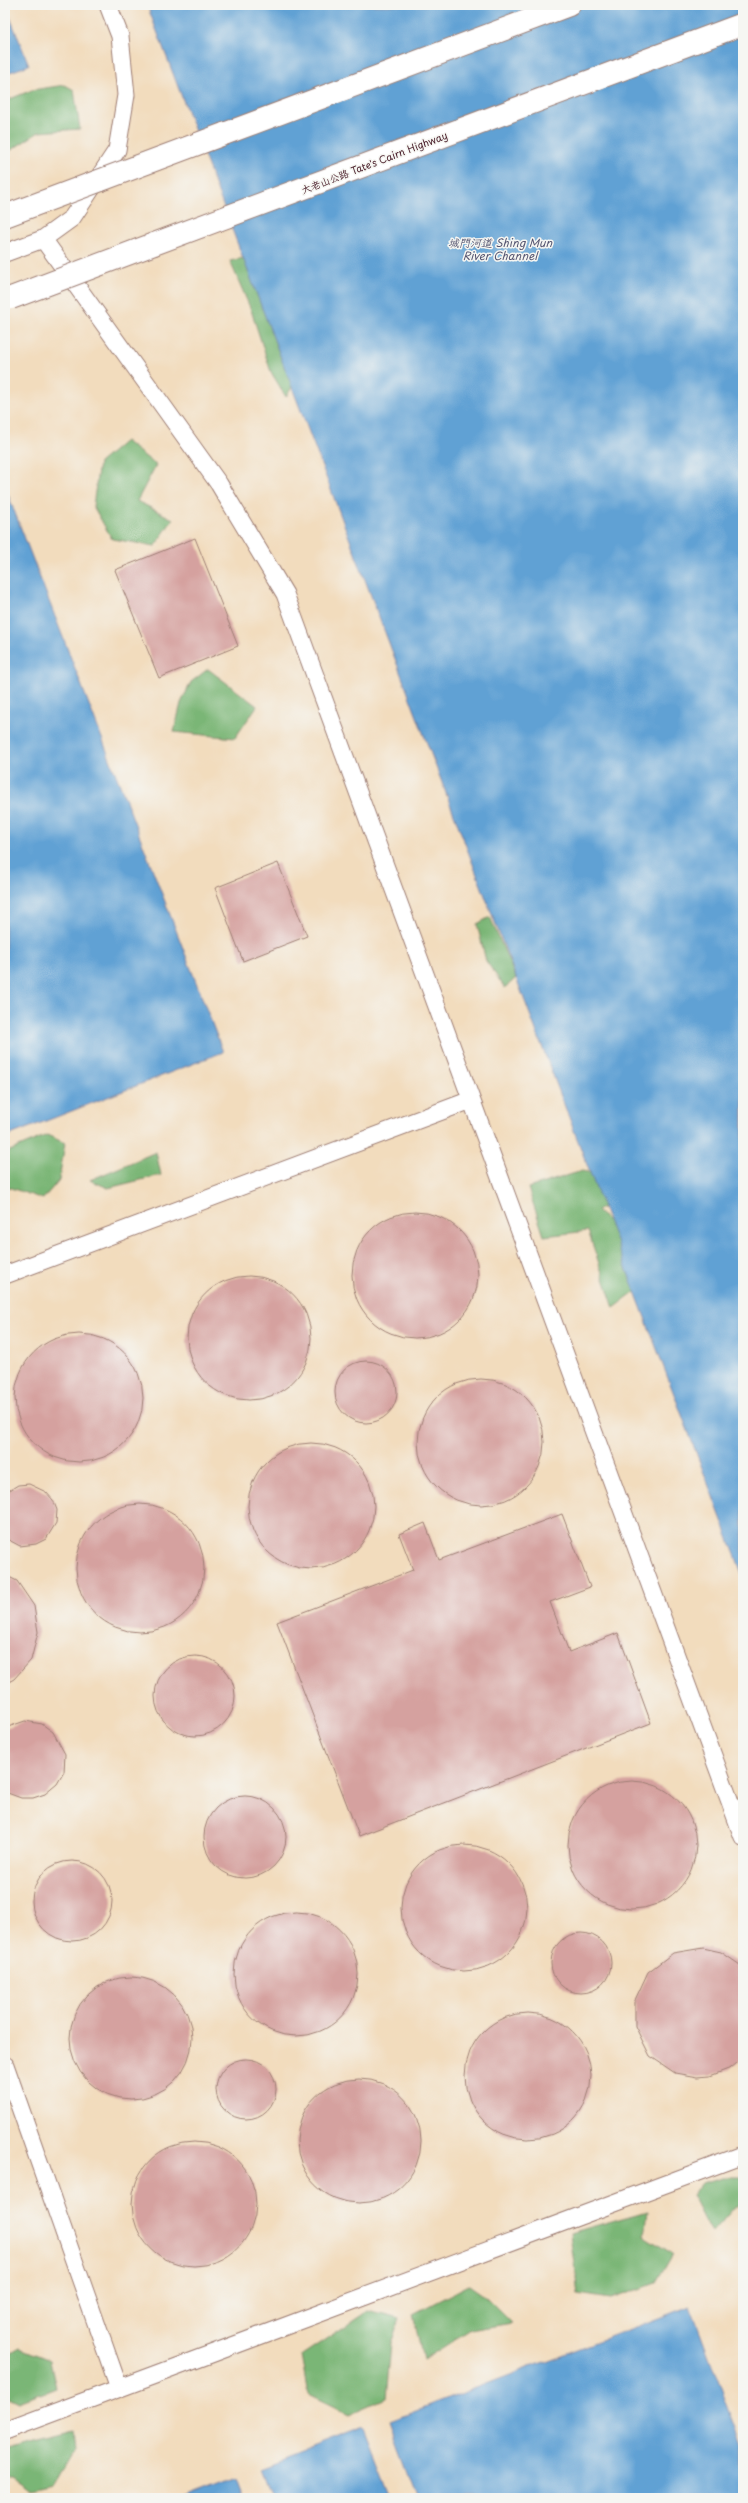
<svg xmlns="http://www.w3.org/2000/svg" width="748" height="2503" font-family="'Playpen Sans','LXGW WenKai TC',sans-serif">
	<rect width="100%" height="100%" fill="#f6f6f2"/>
	<filter id="ink" filterUnits="userSpaceOnUse"><feTurbulence type="fractalNoise" baseFrequency=".025" numOctaves="2"/><feDisplacementMap in="SourceGraphic" scale="8" xChannelSelector="R" yChannelSelector="G"/><feConvolveMatrix kernelMatrix="1 2 1 2 8 2 1 2 1" color-interpolation-filters="sRGB"/></filter>
	<filter id="wash" filterUnits="userSpaceOnUse"><feTurbulence type="fractalNoise" baseFrequency=".012" numOctaves="4" result="noise"/><feDisplacementMap in="SourceGraphic" scale="16" xChannelSelector="R" yChannelSelector="G"/><feGaussianBlur stdDeviation="0.9" result="paint"/><feColorMatrix in="noise" values="0 0 0 0 0 0 0 0 0 0 0 0 0 0 0 0 0 1.4 0 .05"/><feComposite in="paint" operator="in"/></filter>
	<g filter="url(#wash)">
		<rect width="100%" height="100%" fill="#f2dcbd"/>
		<path fill="#7ab676" stroke="#626a50" d="M65,85L74,90L80,129L39,132L5,154V101L32,90Z
			M270,252L292,387L286,397L271,372L251,310L230,261Z
			M125,441L156,465L137,501L173,519L155,546L112,539L93,506L99,463Z
			M208,669L257,706L235,738L174,732L181,703L191,682Z
			M490,917L516,978L505,988L486,961L477,924Z
			M47,1135L65,1143L59,1180L43,1199L5,1186V1153Z
			M156,1152L161,1175L108,1188L90,1180Z
			M582,1171L615,1177L621,1196L597,1211L643,1252L649,1282L614,1308L588,1231L544,1236L528,1188Z
			M723,2177H743V2203L732,2209L711,2233L692,2196L702,2183Z
			M647,2211L644,2236L673,2254L656,2283L611,2299L578,2294L570,2233Z
			M469,2285L486,2297L512,2323L470,2330L423,2360L413,2314Z
			M368,2311L399,2319L391,2344L386,2398L350,2414L309,2394L302,2355Z
			M20,2348L50,2360L56,2388L19,2402L5,2395V2357Z
			M73,2430L75,2447L52,2486L31,2491L12,2478H5V2447Z"/>
		<path fill="#61a1d4" stroke="#566080" d="M5,5L29,65L5,74Z
			M147,5H743V1576Z
			M5,487L223,1052L5,1137Z
			M690,2306L743,2447V2498H419L390,2421Z
			M363,2427L391,2498H272L260,2467Z
			M236,2477L244,2498H182Z"/>
		<g id="blocks">
			<path fill="#d5a19f" d="M195,538L238,646L159,678L115,570Z
				M278,863L307,936L243,961L215,888Z
				M352 1275a63 63 0 1 1 126 0a63 63 0 1 1-126 0Z
				M187 1338a62 62 0 1 1 124 0a62 62 0 1 1-124 0Z
				M15 1398a64 64 0 1 1 128 0a64 64 0 1 1-128 0Z
				M335 1392a31 31 0 1 1 62 0a31 31 0 1 1-62 0Z
				M418 1442a63 63 0 1 1 126 0a63 63 0 1 1-126 0Z
				M248 1506a63 63 0 1 1 126 0a63 63 0 1 1-126 0Z
				M29,1484L46,1492L53,1500L57,1510L56,1523L46,1539L36,1544L20,1546L5,1538V1493L18,1485Z
				M76 1568a64 64 0 1 1 128 0a64 64 0 1 1-128 0Z
				M562,1514L590,1587L550,1602L569,1652L618,1633L651,1723L359,1836L277,1622L413,1570L399,1534L425,1523L439,1560Z
				M5,1575L17,1581L34,1606L38,1632L31,1660L14,1679L5,1684Z
				M155 1696a40 40 0 1 1 80 0a40 40 0 1 1-80 0Z
				M25,1721L42,1724L53,1732L65,1754L64,1772L57,1784L45,1794L33,1798H21L5,1792V1728Z
				M568 1845a64 64 0 1 1 128 0a64 64 0 1 1-128 0Z
				M204 1837a41 41 0 1 1 82 0a41 41 0 1 1-82 0Z
				M401 1908a63 63 0 1 1 126 0a63 63 0 1 1-126 0Z
				M32 1901a40 40 0 1 1 80 0a40 40 0 1 1-80 0Z
				M234 1974a62 62 0 1 1 124 0a62 62 0 1 1-124 0Z
				M551 1963a30 30 0 1 1 60 0a30 30 0 1 1-60 0Z
				M703,1948L721,1952L743,1967V2058L731,2068L710,2076L697,2077L675,2073L650,2056L635,2026V2000L648,1972L673,1953Z
				M70 2038a61 61 0 1 1 122 0a61 61 0 1 1-122 0Z
				M465 2076a63 63 0 1 1 126 0a63 63 0 1 1-126 0Z
				M216 2089a30 30 0 1 1 60 0a30 30 0 1 1-60 0Z
				M297 2141a62 62 0 1 1 124 0a62 62 0 1 1-124 0Z
				M132 2204a62 62 0 1 1 124 0a62 62 0 1 1-124 0Z"/>
		</g>
	</g>
	<g filter="url(#ink)">
		<use href="#blocks" fill-opacity="0" stroke="#9e7e74" stroke-width="1"/>
		<g fill="none" stroke-linecap="round" stroke-linejoin="round">
			<g stroke="#9e7e74" stroke-width="19">
				<path id="lane" d="M43,239L219,484L285,594L743,1837
					M5,253L43,239L72,218L117,150L126,95L120,36L108,5
					M5,1275L471,1100
					M5,2065L119,2388
					M5,2431L743,2155"/>
			</g>
			<g stroke="#9e7e74" stroke-width="24">
				<path id="highway" d="M224,134L569,5
					M154,244L743,24"/>
			</g>
			<use href="#lane" stroke="#fff" stroke-width="17"/>
			<use href="#highway" stroke="#fff" stroke-width="22"/>
			<g stroke="#9e7e74" stroke-width="24" stroke-linecap="butt">
				<path id="highway-bridge" d="M5,216L224,134
					M11,298L154,244"/>
			</g>
			<use href="#highway-bridge" stroke="#fff" stroke-width="22"/>
		</g>
	</g>
	<g text-anchor="middle" dominant-baseline="central" stroke-width="3" stroke-linejoin="round" paint-order="stroke">
		<g font-size="10" fill="#4a1f2b" stroke="#f6f6f2">
			<text transform="translate(374 162) rotate(-21)">大老山公路 Tate's Cairn Highway</text>
		</g>
		<g font-size="11" font-style="italic" fill="#53536f" stroke="#f6f6f2">
			<text x="500" y="242">城門河道 Shing Mun<tspan x="500" dy="13">River Channel</tspan></text>
		</g>
	</g>
	<rect width="748" height="2503" fill="none" stroke="#f6f6f2" stroke-width="20"/>
</svg>
